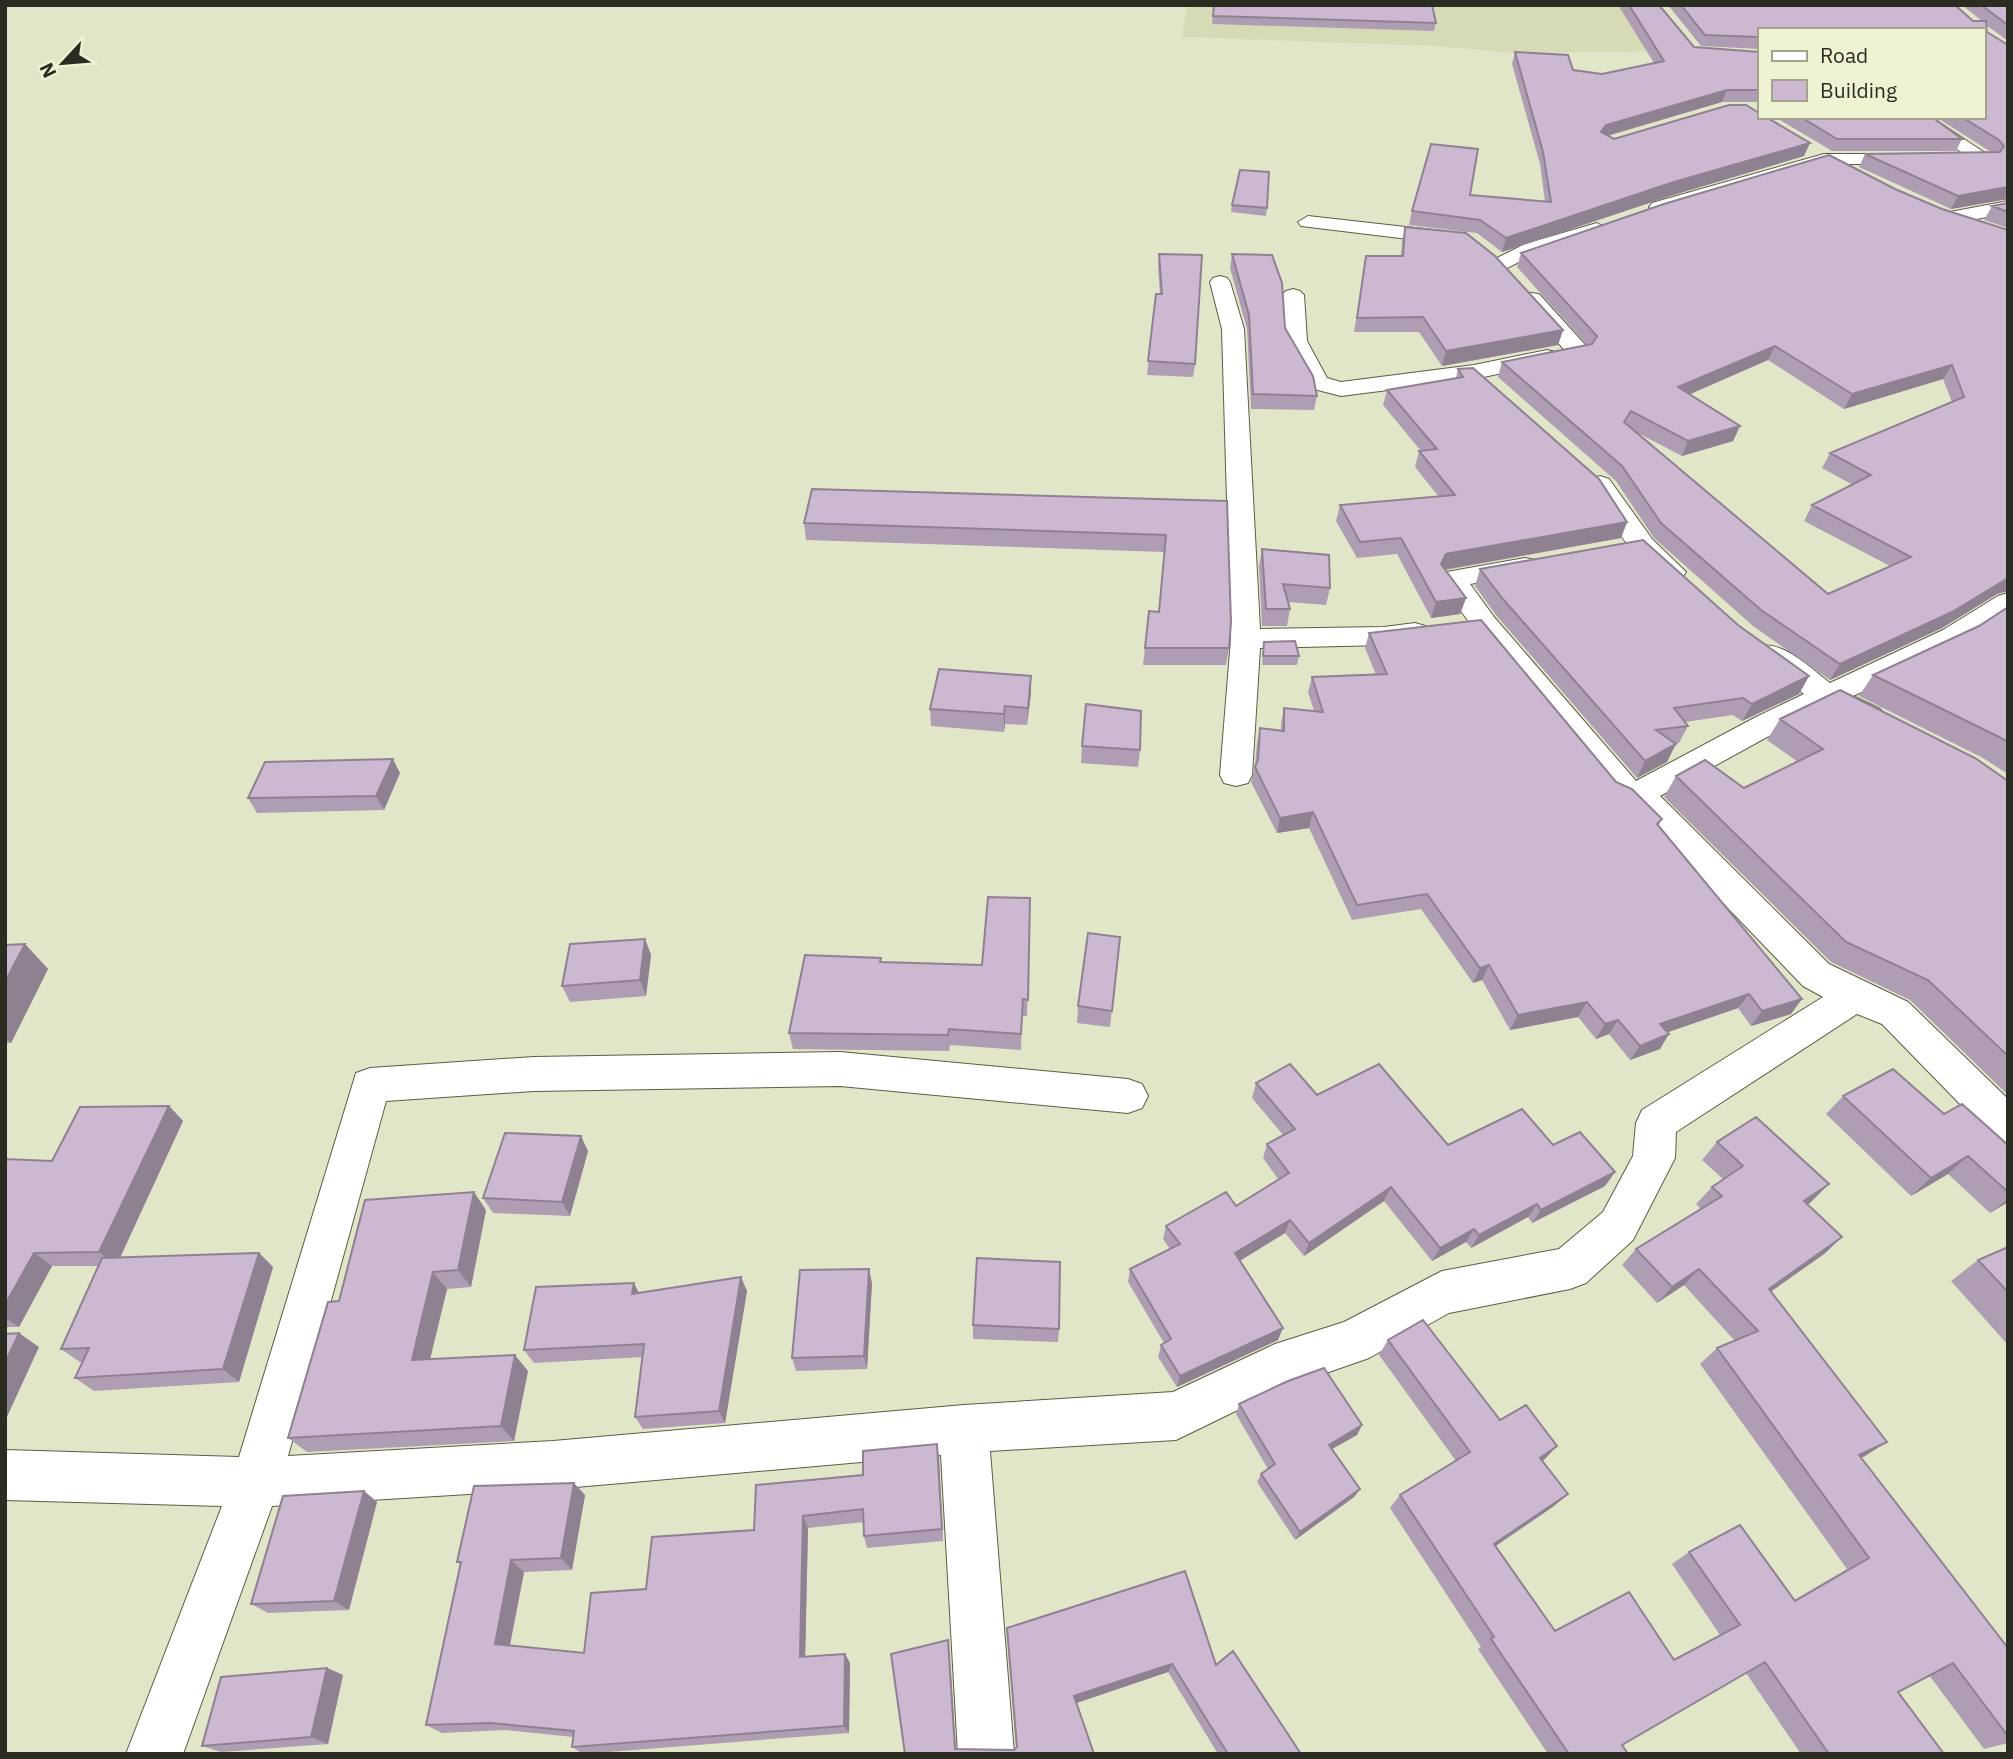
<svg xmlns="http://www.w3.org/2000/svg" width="2013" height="1759" font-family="'IBM Plex Sans',sans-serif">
	<rect width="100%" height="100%" fill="#e2e6c8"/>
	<path fill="#d7dbb5" d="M1187,5H1638L1683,51L1515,53L1435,46L1182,37Z"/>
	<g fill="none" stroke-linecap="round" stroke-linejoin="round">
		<g stroke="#5b5e44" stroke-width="2">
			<path id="street" d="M1911,117H1931L1994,159L1985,164H1825L1659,213L1649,207L1652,203L1824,154H1964Z
				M2008,201V213L1950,224L1940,218L1950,212Z
				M1308,216L1450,232L1457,234L1460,238L1457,242L1450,244L1301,226L1298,222Z
				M1597,223L1607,229L1604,233L1539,252L1507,268H1493L1490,264L1493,260L1525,244Z
				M1220,276L1227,278L1230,282L1244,329L1260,629L1384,627L1415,623L1425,626L1430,632L1425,638L1384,645L1260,648L1252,775L1248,783L1236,786L1224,783L1220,775L1231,639L1222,329L1210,282L1213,278Z
				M1293,289L1300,291L1304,295L1307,341L1327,378L1341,382L1474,365L1547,350L1555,352L1558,357L1555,362L1474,379L1341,396L1310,388L1285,341L1282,295L1286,291Z
				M1531,293L1539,294L1586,346L1589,351L1586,356H1570L1523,304L1520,299L1523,294Z
				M1600,476L1609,479L1652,539L1686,572L1682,578C1646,587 1605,511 1587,484L1591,479Z
				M1525,558L1535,560L1539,566L1535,572L1470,584L1494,617L1636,781L1756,717L1804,694L1758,660L1753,653L1758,646C1783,640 1810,668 1830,683L1943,630L1998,596L2008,593V615L1963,644L1853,696L1880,709L1885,716L1880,723C1861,729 1844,717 1827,708L1778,731L1660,796L1829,964L1908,1002L2008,1099V1144L1994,1139L1882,1024L1857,1014L1676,1132L1675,1158L1633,1240L1586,1283L1570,1289L1449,1313L1369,1358L1283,1388L1176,1440L990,1451L1014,1754H958L941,1455L553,1489L272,1506L183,1754H126L222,1506L5,1500V1450L239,1457L356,1073L370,1068L534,1057L840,1052L1128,1079L1142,1084L1148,1096L1142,1108L1128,1113L840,1086L534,1091L386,1101L288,1456L553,1441L964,1405L1173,1392L1275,1344L1344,1322L1442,1271L1559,1249L1603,1212L1633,1156L1636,1123L1642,1110L1823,997L1803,986L1626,802L1610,796L1474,629L1438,579L1442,573L1452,571Z"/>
		</g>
		<use href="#street" fill="#fff" fill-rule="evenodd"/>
	</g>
	<path fill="#af9eb3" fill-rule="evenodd" d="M1214,5L1436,23L1434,31L1212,24Z
		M1618,5H1659L1694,47L1759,52V104V102H1722L1608,136L1614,139L1804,156L1670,196L1502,252L1477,233L1409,225L1412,211L1470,195L1545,202L1540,164L1512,64L1515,52L1573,70L1602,74L1654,63Z
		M1668,5H1955L1973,21H1982L1962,5H2008V41L1986,25L1987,32L2008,45V199L1951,209L1859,167L1865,154L1991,152L1936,117H1983L1759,30V49L1701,46Z
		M1775,117H1932L1962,139L1956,151H1832Z
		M1895,189L1942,209L2008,230V591L1997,594L1942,628L1830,680L1753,626L1654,538L1616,481L1498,377L1502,362L1587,345L1517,267L1521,253ZM1768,360L1844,409L1943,379L1952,402L1830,453L1822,468L1853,485L1812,505L1804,521L1890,566L1828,594L1636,432L1682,456L1733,441L1740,426L1690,394Z
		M2008,203V228L1984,220L1992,206Z
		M1232,205L1267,208L1266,216L1231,212Z
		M1405,227L1563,330L1558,345L1442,366L1419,332H1354L1366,256H1401L1402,241Z
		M1159,254L1195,364L1193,377L1147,375L1156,294H1160L1158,267Z
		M1232,254L1285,328L1317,396L1314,410L1251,409L1247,329L1230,268Z
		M1458,369L1627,522L1621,538L1445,570L1466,598L1460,614L1431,618L1397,554L1357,558L1336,521L1340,505L1439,497L1415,467L1419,451H1421L1383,405L1387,390L1456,378Z
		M1227,501L1229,648L1226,665H1143L1149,611L1159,612L1164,552L806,540L804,523Z
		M1262,549L1330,588L1326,605L1288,602L1290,609L1287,626H1262L1259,566Z
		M1480,569L1738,625L1809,676L1799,694L1742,721L1733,715L1685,722L1688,726L1679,743L1675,744L1667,762L1637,778L1496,615L1475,586Z
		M2008,607V774L1983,758L1859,696L1873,675L1979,626Z
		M1369,633L1616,782L1662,819L1658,826L1791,1014L1751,1026L1738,1008L1668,1032L1660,1049L1630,1060L1609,1034L1596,1039L1578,1017L1510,1030L1482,980L1473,983L1421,909L1352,920L1309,828L1277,833L1251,782L1255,765L1257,743L1260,728L1281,730V724L1284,708L1314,711L1308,692L1312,677L1376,675L1365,648Z
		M1264,642L1299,656L1297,665H1262Z
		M1031,676V693L1027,725L1005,724L1004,732L931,726L930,709Z
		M1780,719L2008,781V1095L1910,1000L1831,962L1664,797L1676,776L1744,788L1798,762L1767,740Z
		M1082,746L1140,750L1138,767L1081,763Z
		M400,773L384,810L257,813L248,798Z
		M1030,898L1027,1016H1022L1021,1050L950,1045L949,1051L793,1049L789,1033L882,962L982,965Z
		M1120,937L1110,1027L1077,1023L1078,1006Z
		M645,939L651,955L646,996L570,1002L562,986Z
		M25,944L48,969L11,1043H5V945Z
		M1256,1083L1317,1095L1448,1145H1553L1615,1172L1605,1186L1532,1223L1528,1217L1471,1248L1466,1242L1432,1261L1384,1201L1304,1256L1285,1233L1240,1261L1278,1340L1177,1387L1158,1357L1161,1345L1164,1343L1128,1282L1130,1269L1170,1249L1163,1239L1166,1226L1236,1206L1278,1179L1263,1158L1267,1144L1284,1136L1252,1098Z
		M1843,1096L1944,1114L2008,1145V1202L1990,1213L1948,1174L1911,1196L1826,1114Z
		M169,1106L183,1121L120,1258L259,1253L273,1267L239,1382L94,1391L75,1378L83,1362H80L61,1349L98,1266H52L19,1327H5V1159L52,1161Z
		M1717,1142L1811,1202L1808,1204L1842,1237L1824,1254L1771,1291L1865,1456L1861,1458L2008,1648V1743L1984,1749L1929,1675L1898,1692L1944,1754H1801L1746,1673L1622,1745L1628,1754H1548L1478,1649L1481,1647L1390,1508L1400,1495L1456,1461L1379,1355L1388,1340L1500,1420L1542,1461L1554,1506L1496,1546L1555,1631L1674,1660L1720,1635L1672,1564L1689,1552L1794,1600L1847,1569L1700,1364L1717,1348L1735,1341L1684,1285L1657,1303L1622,1265L1636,1249L1701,1209L1696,1204L1712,1187L1723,1179L1702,1160Z
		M588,1151L570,1216L493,1213L483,1198Z
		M486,1210L471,1287L447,1289L430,1359L528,1371L514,1441L307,1452L288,1438Z
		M2008,1247V1345L1951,1281L1978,1260Z
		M872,1283L867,1369L796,1371L792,1358Z
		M747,1291L725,1423L643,1429L635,1417L643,1357L534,1363L524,1350L639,1293Z
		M973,1325L1059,1329L1058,1342L973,1339Z
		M1239,1404L1362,1425L1357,1435L1332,1449L1360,1489L1354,1497L1295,1540L1257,1482L1261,1474L1268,1469L1236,1414Z
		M937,1444L943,1541L867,1548L864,1536V1522L808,1528L805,1657L845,1654L850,1663L849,1733L583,1754L572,1747L573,1737L505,1730L442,1733L426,1725L461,1565L457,1562L585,1495L572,1570L524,1572L510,1646L584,1653L646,1589L754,1530L863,1475Z
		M364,1491L377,1502L349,1610L268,1613L251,1604Z
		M1007,1628L1216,1665L1301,1754H1218L1168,1672L1077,1703L1094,1754H905L949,1650L956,1749L1014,1750L1016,1748Z
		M327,1668L343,1675L328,1744L221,1752L202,1746Z"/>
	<path fill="#8f8192" d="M1727,90L1722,102L1602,137L1601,132L1606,125Z
		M1810,143L1804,156L1670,196L1502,252L1506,238L1674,182Z
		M2008,187V199L1951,209L1958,196Z
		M1563,330L1558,345L1442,366L1446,351Z
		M1775,346L1768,360L1672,402L1678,387Z
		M1952,365L1943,379L1844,409L1852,394Z
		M1740,426L1733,441L1682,456L1688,441Z
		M1627,522L1621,538L1442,570L1441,564L1446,554Z
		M2008,569V591L1997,594L1942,628L1830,680L1840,664Z
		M1466,598L1460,614L1431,618L1436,602Z
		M1031,676V693L1027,725L1028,708Z
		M1809,676L1799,694L1742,721L1752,704Z
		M1005,706V724L1004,732V714Z
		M1676,744L1667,762L1637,778L1645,761Z
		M393,759L400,773L384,810L376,796Z
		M1313,812L1309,828L1277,833L1280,818Z
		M645,939L651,955L646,996L640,980Z
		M25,944L48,969L11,1043L5,1037V982Z
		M1489,965L1482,980L1473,983L1480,968Z
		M1749,994L1738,1008L1651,1038L1660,1024Z
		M1802,999L1791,1014L1751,1026L1762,1011Z
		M1587,1002L1578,1017L1510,1030L1518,1015Z
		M1618,1020L1609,1034L1596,1039L1605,1024Z
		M1669,1034L1660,1049L1630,1060L1640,1046Z
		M169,1106L183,1121L116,1266L99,1252Z
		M581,1136L588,1151L570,1216L562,1202Z
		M1968,1156L1948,1174L1911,1196L1931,1178Z
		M1615,1172L1605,1186L1532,1223L1541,1210Z
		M1829,1184L1811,1202L1787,1218L1804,1201Z
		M1391,1187L1384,1201L1304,1256L1309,1243Z
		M474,1192L486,1210L471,1287L458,1270Z
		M2008,1199V1202L1990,1213Z
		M1537,1204L1528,1217L1471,1248L1479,1235Z
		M1290,1220L1285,1233L1231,1266L1235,1253Z
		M1474,1229L1466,1242L1432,1261L1440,1248Z
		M1842,1237L1824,1254L1752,1305L1769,1289Z
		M34,1253L52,1266L19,1327L5,1318V1305Z
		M259,1253L273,1267L239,1382L223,1369Z
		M869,1269L872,1283L867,1369L864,1356Z
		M1699,1269L1684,1285L1657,1303L1672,1287Z
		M433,1272L447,1289L426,1376L412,1360Z
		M741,1277L747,1291L725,1423L719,1411Z
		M634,1283L641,1297L632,1294Z
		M1283,1328L1278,1340L1177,1387L1180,1376Z
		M19,1333L39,1347L6,1419L5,1363Z
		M515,1355L528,1371L514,1441L501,1426Z
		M1362,1425L1357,1435L1323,1454L1329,1445Z
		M1887,1442L1865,1456L1838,1468L1859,1455Z
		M937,1444L939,1458L943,1541L942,1529Z
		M1557,1446L1544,1460L1527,1471L1540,1458Z
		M574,1483L585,1495L572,1570L561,1558Z
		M1360,1489L1354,1497L1295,1540L1300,1532Z
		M364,1491L377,1502L349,1610L334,1601Z
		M1568,1494L1554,1506L1482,1555L1494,1544Z
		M803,1516L808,1528L805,1666L800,1657Z
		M511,1560L524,1572L508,1654L495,1644Z
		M948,1640L949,1650L956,1754L955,1749Z
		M845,1654L850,1663L849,1733L844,1726Z
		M1172,1664L1168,1672L1073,1704L1074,1696Z
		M327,1668L343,1675L328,1744L311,1737Z"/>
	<path fill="#ccb8d0" stroke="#8f8192" stroke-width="2" fill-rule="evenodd" d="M1214,5H1432L1436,23L1213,16Z
		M1629,5H1659L1694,47L1759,52V90H1727L1606,125L1601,132L1614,139L1729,105H1746L1759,113V117H1766L1810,143L1674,182L1506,238L1480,220L1412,211L1431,144L1478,149L1470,195L1551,202L1543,152L1515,52L1568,55L1573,70L1602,74L1664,61Z
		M1681,5H1955L1973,21H1986L1987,32L2008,45V187L1958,196L1865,154L2000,152L2004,146L1999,140L1962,117H1983V30H1759V37L1705,35Z
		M1981,5H2008V25Z
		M1801,117H1932L1962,139H1837Z
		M1829,155L1895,189L1942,209L2008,230V578L1952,612L1840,664L1761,610L1661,523L1622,466L1502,362L1592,344L1597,336L1521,253L1664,204ZM1775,346L1852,394L1952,365L1964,397L1830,453L1871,475L1812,505L1911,557L1828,594L1624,422L1631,411L1688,441L1740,426L1678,387Z
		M1240,170L1269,172L1267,208L1232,205Z
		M2008,203V212L1992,206Z
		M1405,227L1466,233L1495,256L1563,330L1446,351L1423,317L1357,318L1366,256H1403Z
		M1159,254L1202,255L1195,364L1148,361L1156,294H1162Z
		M1232,254L1272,255L1282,283L1285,328L1313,376L1317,396L1253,394L1249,315Z
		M1473,368L1599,479L1627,522L1446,554L1441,564L1466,598L1436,602L1401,538L1360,542L1340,505L1455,495L1419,451L1437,449L1387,390L1463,377L1458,369Z
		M812,489L1227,501L1231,622L1229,648H1145L1149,611L1159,612L1166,535L804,523Z
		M1643,540L1738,625L1809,676L1752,704L1743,698L1674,708L1688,726L1656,730L1676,744L1645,761L1502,598L1480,569Z
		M1262,549L1329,555L1330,588L1283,584L1290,609H1266Z
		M2008,607V742L1999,737L1873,675L1979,626Z
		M1481,620L1616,782L1632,789L1662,819L1657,824L1802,999L1762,1011L1749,994L1660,1024L1669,1034L1640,1046L1618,1020L1605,1024L1587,1002L1518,1015L1489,965L1480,968L1427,894L1357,905L1313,812L1280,818L1255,767L1258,760L1260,728L1284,731V708L1323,712L1312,677L1387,674L1369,633Z
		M1295,641L1299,656H1263L1264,642Z
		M939,669L1031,676L1028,708L1005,706L1004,714L930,709Z
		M1840,690L1975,758L2008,781V1056L1928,980L1846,942L1676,776L1705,760L1744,788L1823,749L1780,719Z
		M1086,704L1141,711L1140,750L1082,746Z
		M393,759L376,796L248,798L265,762Z
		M988,897L1030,898L1028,1000L1023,999L1021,1034L949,1029L948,1035L789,1033L805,955L881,958L880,962L982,965Z
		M1088,933L1120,937L1112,1011L1078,1006Z
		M645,939L640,980L562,986L570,944Z
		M25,944L5,982V945Z
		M1290,1064L1317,1095L1379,1064L1448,1145L1522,1109L1553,1145L1580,1132L1615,1172L1541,1210L1537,1204L1479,1235L1474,1229L1440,1248L1391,1187L1309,1243L1290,1220L1235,1253L1283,1328L1180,1376L1161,1345L1171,1339L1130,1269L1180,1244L1166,1226L1226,1192L1236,1206L1289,1173L1267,1144L1295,1129L1256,1083Z
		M1893,1069L1944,1114L1962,1104L2008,1145V1192L1968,1156L1931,1178L1843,1096Z
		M169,1106L99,1252L34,1253L5,1305V1159L52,1161L80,1107Z
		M1756,1117L1829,1184L1804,1201L1842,1237L1769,1289L1887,1442L1859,1455L2008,1648V1736L1953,1663L1898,1692L1944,1754H1829L1765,1662L1622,1745L1628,1754H1569L1491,1639L1494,1637L1400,1495L1470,1452L1388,1340L1423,1320L1500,1420L1526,1405L1557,1446L1540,1458L1568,1494L1494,1544L1555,1631L1629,1592L1674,1660L1740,1625L1689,1552L1740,1525L1795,1601L1869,1558L1717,1348L1758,1331L1699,1269L1672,1287L1636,1249L1722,1196L1712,1187L1743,1166L1717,1142Z
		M505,1133L581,1136L562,1202L483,1198Z
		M474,1192L458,1270L433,1272L412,1360L515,1355L501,1426L288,1438L328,1302L339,1301L365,1200Z
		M2008,1247V1292L1978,1260Z
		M259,1253L223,1369L75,1378L89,1348L61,1349L102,1258Z
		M977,1258L1060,1262L1059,1329L973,1325Z
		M869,1269L864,1356L792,1358L800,1270Z
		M741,1277L719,1411L635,1417L644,1344L524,1350L536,1287L634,1283L632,1294Z
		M19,1333L5,1363V1334Z
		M1324,1368L1362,1425L1329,1445L1360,1489L1300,1532L1261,1474L1275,1464L1239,1404L1288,1381Z
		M937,1444L942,1529L864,1536L863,1509L803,1516L800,1657L845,1654L844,1726L572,1747L574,1731L491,1723L426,1725L461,1562H457L474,1486L574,1483L561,1558L511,1560L495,1644L584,1653L591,1593L646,1589L652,1537L754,1530L756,1485L863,1475V1451Z
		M364,1491L334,1601L251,1604L283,1496Z
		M1185,1571L1216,1665L1233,1651L1301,1754H1228L1172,1664L1074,1696L1094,1754H905L891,1654L948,1640L955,1749L1014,1750L1017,1747L1007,1628Z
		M327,1668L311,1737L202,1746L221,1677Z"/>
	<rect width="2013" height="1759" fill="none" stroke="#2b2c21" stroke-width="14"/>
	<rect x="1758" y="28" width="228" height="91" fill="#eff3d4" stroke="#a1a38c" stroke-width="2"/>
	<rect x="1772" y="51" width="35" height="10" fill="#ffffff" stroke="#a1a38c" stroke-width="2"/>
	<text x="1820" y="63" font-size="21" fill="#2b2c21">Road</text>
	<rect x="1772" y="80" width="35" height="21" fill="#ccb8d0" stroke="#a1a38c" stroke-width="2"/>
	<text x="1820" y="98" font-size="21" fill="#2b2c21">Building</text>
	<g transform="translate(63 63) rotate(244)" stroke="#eff3d4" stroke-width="5" paint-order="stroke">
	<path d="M0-5L12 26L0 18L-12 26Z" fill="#2b2c21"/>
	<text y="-10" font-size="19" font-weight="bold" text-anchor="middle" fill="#2b2c21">N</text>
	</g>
</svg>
